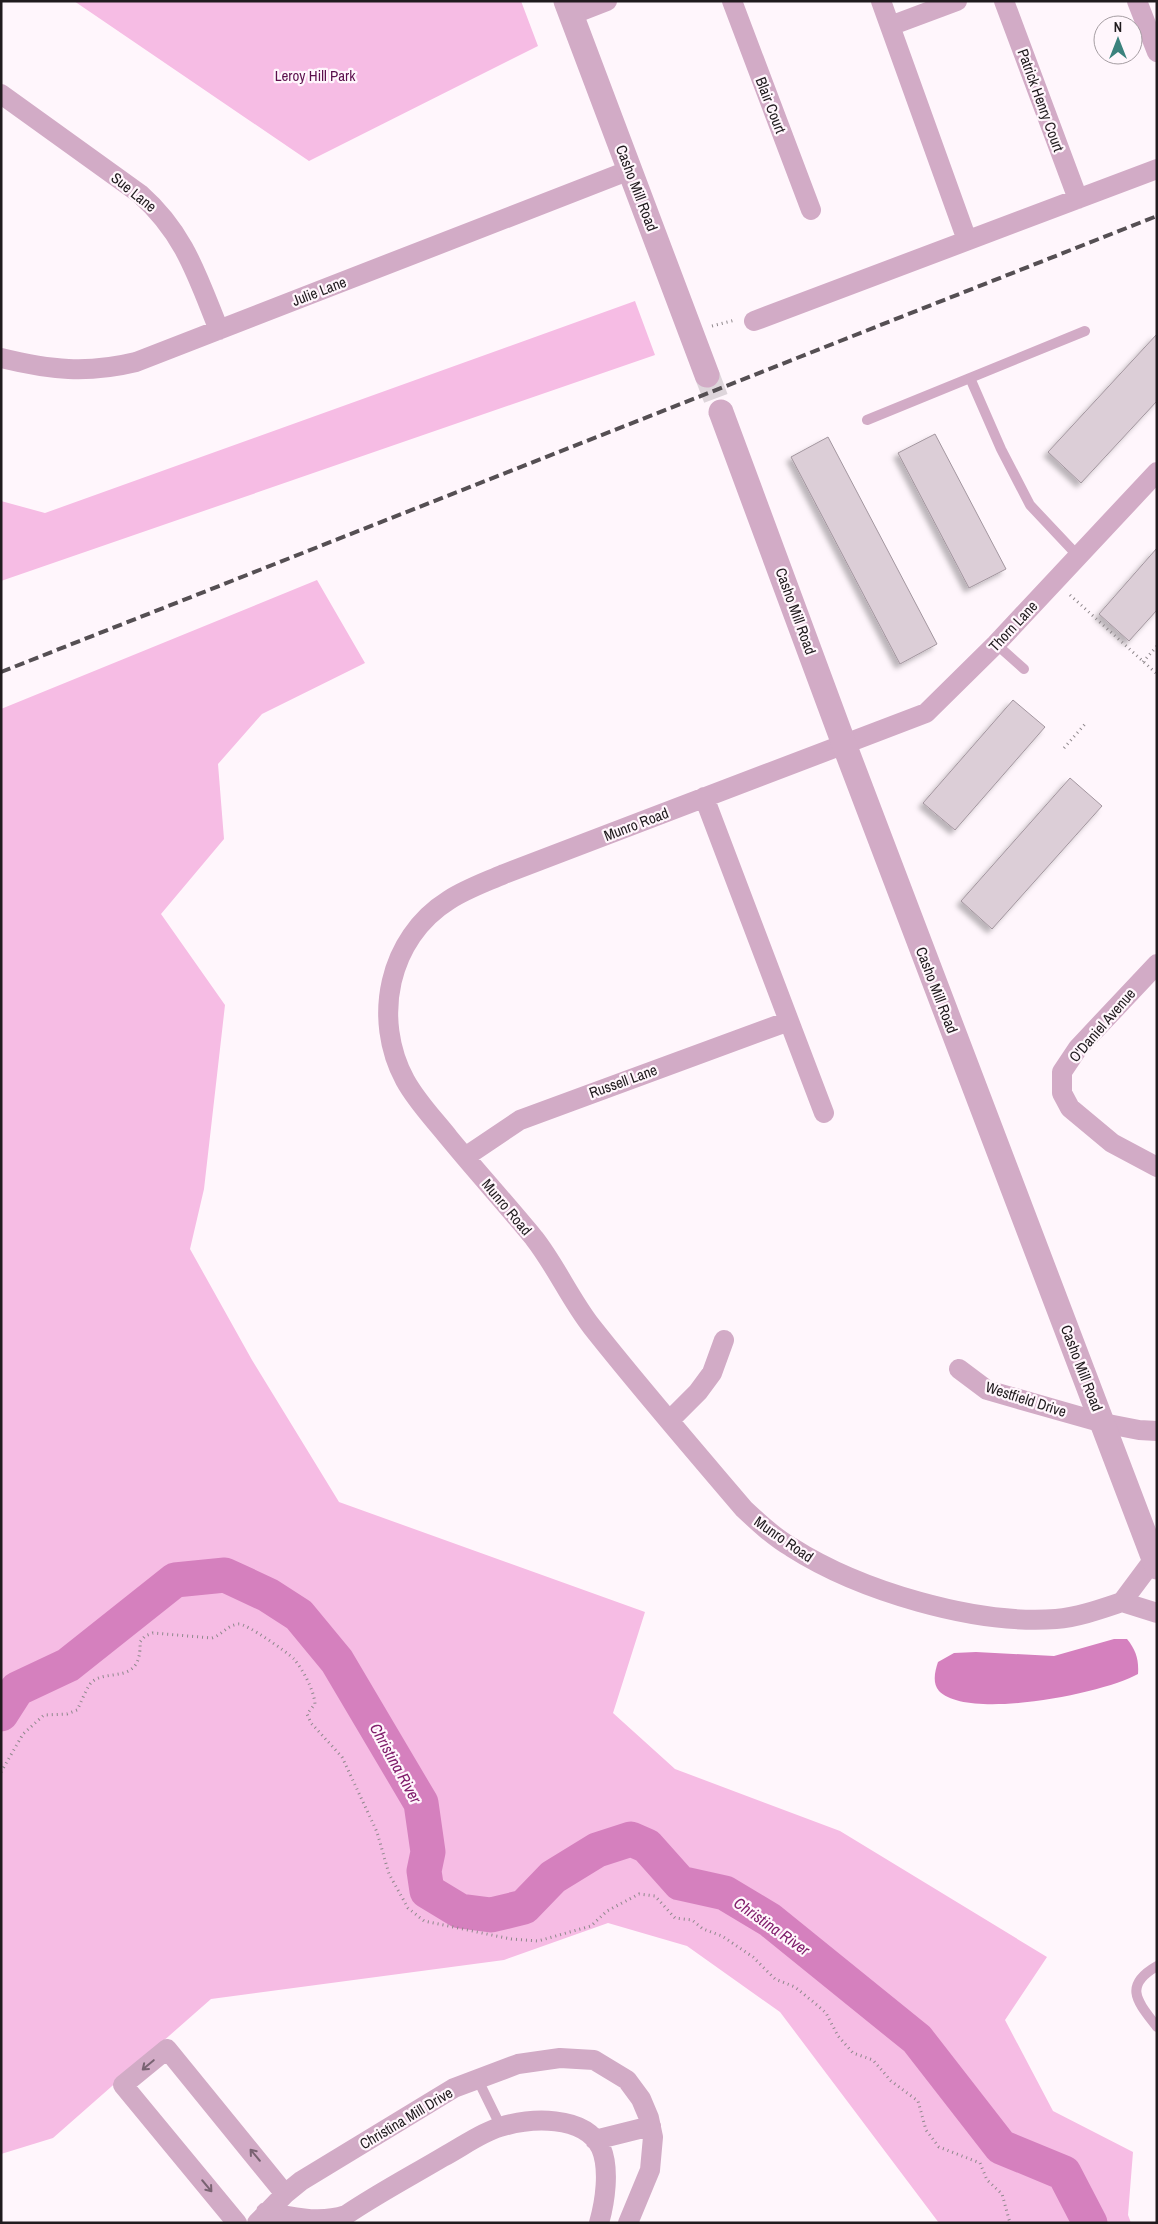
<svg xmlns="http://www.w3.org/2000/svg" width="1158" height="2224" font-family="'Archivo Narrow',sans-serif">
	<defs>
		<filter id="shadow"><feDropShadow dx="-4.5" dy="4.5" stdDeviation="2.5" flood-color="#0004"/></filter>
	</defs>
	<rect width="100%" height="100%" fill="#fff6fc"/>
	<path fill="#f6bce4" d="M74,1H521L538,46L309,161Z
		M635,301L655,355L1,581V501L45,513Z
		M317,580L365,663L262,714L218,764L224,839L161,914L225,1005L204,1189L190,1249L252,1360L339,1502L645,1612L613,1713L675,1769L840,1831L1047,1957L1005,2020L1053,2111L1133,2152L1128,2215L1131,2223H939L780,2012L687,1946L608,1923L504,1960L211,1999L53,2138L1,2154V709Z"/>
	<path fill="#d580be" d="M1114,1639H1127C1136,1650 1139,1660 1138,1674C1105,1693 968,1721 939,1691C932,1683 935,1671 938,1662L954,1653L976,1652L1054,1656Z"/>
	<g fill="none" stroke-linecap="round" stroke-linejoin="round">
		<path stroke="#d580be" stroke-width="35" d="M1,1714L17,1689L68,1665L175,1580L225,1575L268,1595L299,1615L337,1661L421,1803L428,1852L424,1871L427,1891L460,1911L491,1915L524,1907L553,1877L597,1850L631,1839L647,1846L680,1883L725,1893L770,1920L917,2039L1001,2147L1064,2173L1090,2223"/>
	</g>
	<path fill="#dcced7" stroke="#a3969f" filter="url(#shadow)" d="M1157,334V401L1081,483L1048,452Z
		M935,434L1006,569L969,588L898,453Z
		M828,437L937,644L900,664L791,457Z
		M1157,548V610L1129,641L1099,614Z
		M1013,700L1045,727L955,830L923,803Z
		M1070,778L1102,806L992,929L961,901Z"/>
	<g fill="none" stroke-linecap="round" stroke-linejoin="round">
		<path stroke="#ded5db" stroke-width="25" stroke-dasharray="25 12" stroke-linecap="butt" d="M707,375L721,412"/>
		<path stroke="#8f888c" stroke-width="3" stroke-dasharray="1 4" stroke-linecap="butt" d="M712,326L735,320
			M1070,595L1157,674
			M1143,662L1157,646
			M1064,748L1085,724
			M1,1772L23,1734L44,1715L67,1714L77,1710C81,1703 87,1686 92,1682C107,1668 142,1686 140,1642L145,1636L153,1633L212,1638C222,1635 227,1625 239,1624C247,1624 287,1652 294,1659C303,1670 314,1690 315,1704L307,1714L311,1723L342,1757L377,1832L389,1874L408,1908L424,1921L511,1939L538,1941L591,1926L607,1911L639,1894L655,1896L675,1918L692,1920L703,1929L722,1936L753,1957L775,1979L795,1987L817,2005L826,2013L838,2036L853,2053L873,2060L891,2081L918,2101L926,2130L939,2147L980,2163L987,2180L1002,2194L1010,2223"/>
		<path stroke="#d2abc6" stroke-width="10" d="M970,378L1001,449L1030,505L1078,556
			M867,420L1085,331
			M996,644L1024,669
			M1157,1966C1122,1986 1138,2002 1157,2027
			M478,2080L501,2127"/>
		<path stroke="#d2abc6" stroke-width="20" d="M732,1L811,210
			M881,1L967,240
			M1004,1L1078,199
			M1137,1L1157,52
			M571,15L607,1
			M890,26L957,1
			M1,94L140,194C185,234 197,276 219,330
			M754,321L1157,169
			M1,358C50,370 87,374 136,362L630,170
			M1157,964L1078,1048L1062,1072V1093L1070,1108L1112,1143L1157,1167
			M789,1021L824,1113
			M465,1157L520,1120L789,1021L704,797
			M959,1369L987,1390L1103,1423L1139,1430L1157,1431
			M670,1420L698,1392L712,1373L724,1340
			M1154,1559L1122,1602L1157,1613
			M1122,1602C1101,1609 1079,1617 1056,1619C975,1625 860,1591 791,1547C774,1537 759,1523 744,1509C693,1449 641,1389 592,1327C570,1299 556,1266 534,1238C506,1204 477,1172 449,1138C434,1119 417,1102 405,1080C372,1019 388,938 449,900C466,889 486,882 504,874L926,713L996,644L1157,472
			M595,2140L651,2126
			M266,2212C293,2217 319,2224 346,2215C377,2194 411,2176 443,2157C462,2147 480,2133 500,2127C530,2118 584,2114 601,2148C610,2169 605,2202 599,2223
			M237,2223L123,2085L167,2049L285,2194
			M257,2223L285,2194L301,2181L454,2088L518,2064L560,2058L594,2060L627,2080L641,2099L649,2118L653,2137L650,2170L628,2223"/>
		<path stroke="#d2abc6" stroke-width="25" d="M566,1L707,375
			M721,412L844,744L1157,1567"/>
		<path stroke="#554f53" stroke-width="4" stroke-dasharray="10 5" stroke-linecap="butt" d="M1,672L1157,216"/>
	</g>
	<defs><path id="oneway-shaft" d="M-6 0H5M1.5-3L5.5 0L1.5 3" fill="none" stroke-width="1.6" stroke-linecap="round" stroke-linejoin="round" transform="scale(1.25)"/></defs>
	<g stroke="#796372">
		<use href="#oneway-shaft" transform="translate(148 2065) rotate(140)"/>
		<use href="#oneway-shaft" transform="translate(255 2155) rotate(-130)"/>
		<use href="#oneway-shaft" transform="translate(207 2186) rotate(50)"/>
	</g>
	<g text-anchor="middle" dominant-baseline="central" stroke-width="4.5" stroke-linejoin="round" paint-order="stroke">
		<g font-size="15" fill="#5b0f4c" stroke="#fff6fc">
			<text x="315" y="75">Leroy Hill Park</text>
		</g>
		<g font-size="15" fill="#201b1e" stroke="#fff6fc">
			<text transform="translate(1041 100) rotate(70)">Patrick Henry Court</text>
			<text transform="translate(771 105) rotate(69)">Blair Court</text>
			<text transform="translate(637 188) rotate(69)">Casho Mill Road</text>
			<text transform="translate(134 192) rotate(39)">Sue Lane</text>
			<text transform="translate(319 291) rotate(-21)">Julie Lane</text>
			<text transform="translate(796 611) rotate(70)">Casho Mill Road</text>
			<text transform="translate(1013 626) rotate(-47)">Thorn Lane</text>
			<text transform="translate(636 824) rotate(-21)">Munro Road</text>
			<text transform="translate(937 990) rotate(69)">Casho Mill Road</text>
			<text transform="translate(1102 1025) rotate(-49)">O'Daniel Avenue</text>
			<text transform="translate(623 1081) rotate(-20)">Russell Lane</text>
			<text transform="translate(507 1207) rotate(50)">Munro Road</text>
			<text transform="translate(1082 1368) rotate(69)">Casho Mill Road</text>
			<text transform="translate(1026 1399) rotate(18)">Westfield Drive</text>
			<text transform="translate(784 1539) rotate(35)">Munro Road</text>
			<text transform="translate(406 2118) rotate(-31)">Christina Mill Drive</text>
		</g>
		<g font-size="16" font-style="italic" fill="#801c6b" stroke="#fff6fc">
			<text transform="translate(396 1763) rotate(61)">Christina River</text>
			<text transform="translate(772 1926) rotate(35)">Christina River</text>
		</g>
	</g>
	<rect width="1158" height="2224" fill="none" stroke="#201b1e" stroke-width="5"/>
	<g transform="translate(1118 40)"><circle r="24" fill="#fff6fc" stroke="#a69ea3"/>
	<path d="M0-4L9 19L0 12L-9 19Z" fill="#3b827d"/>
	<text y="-8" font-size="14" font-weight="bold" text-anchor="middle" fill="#201b1e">N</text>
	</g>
</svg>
